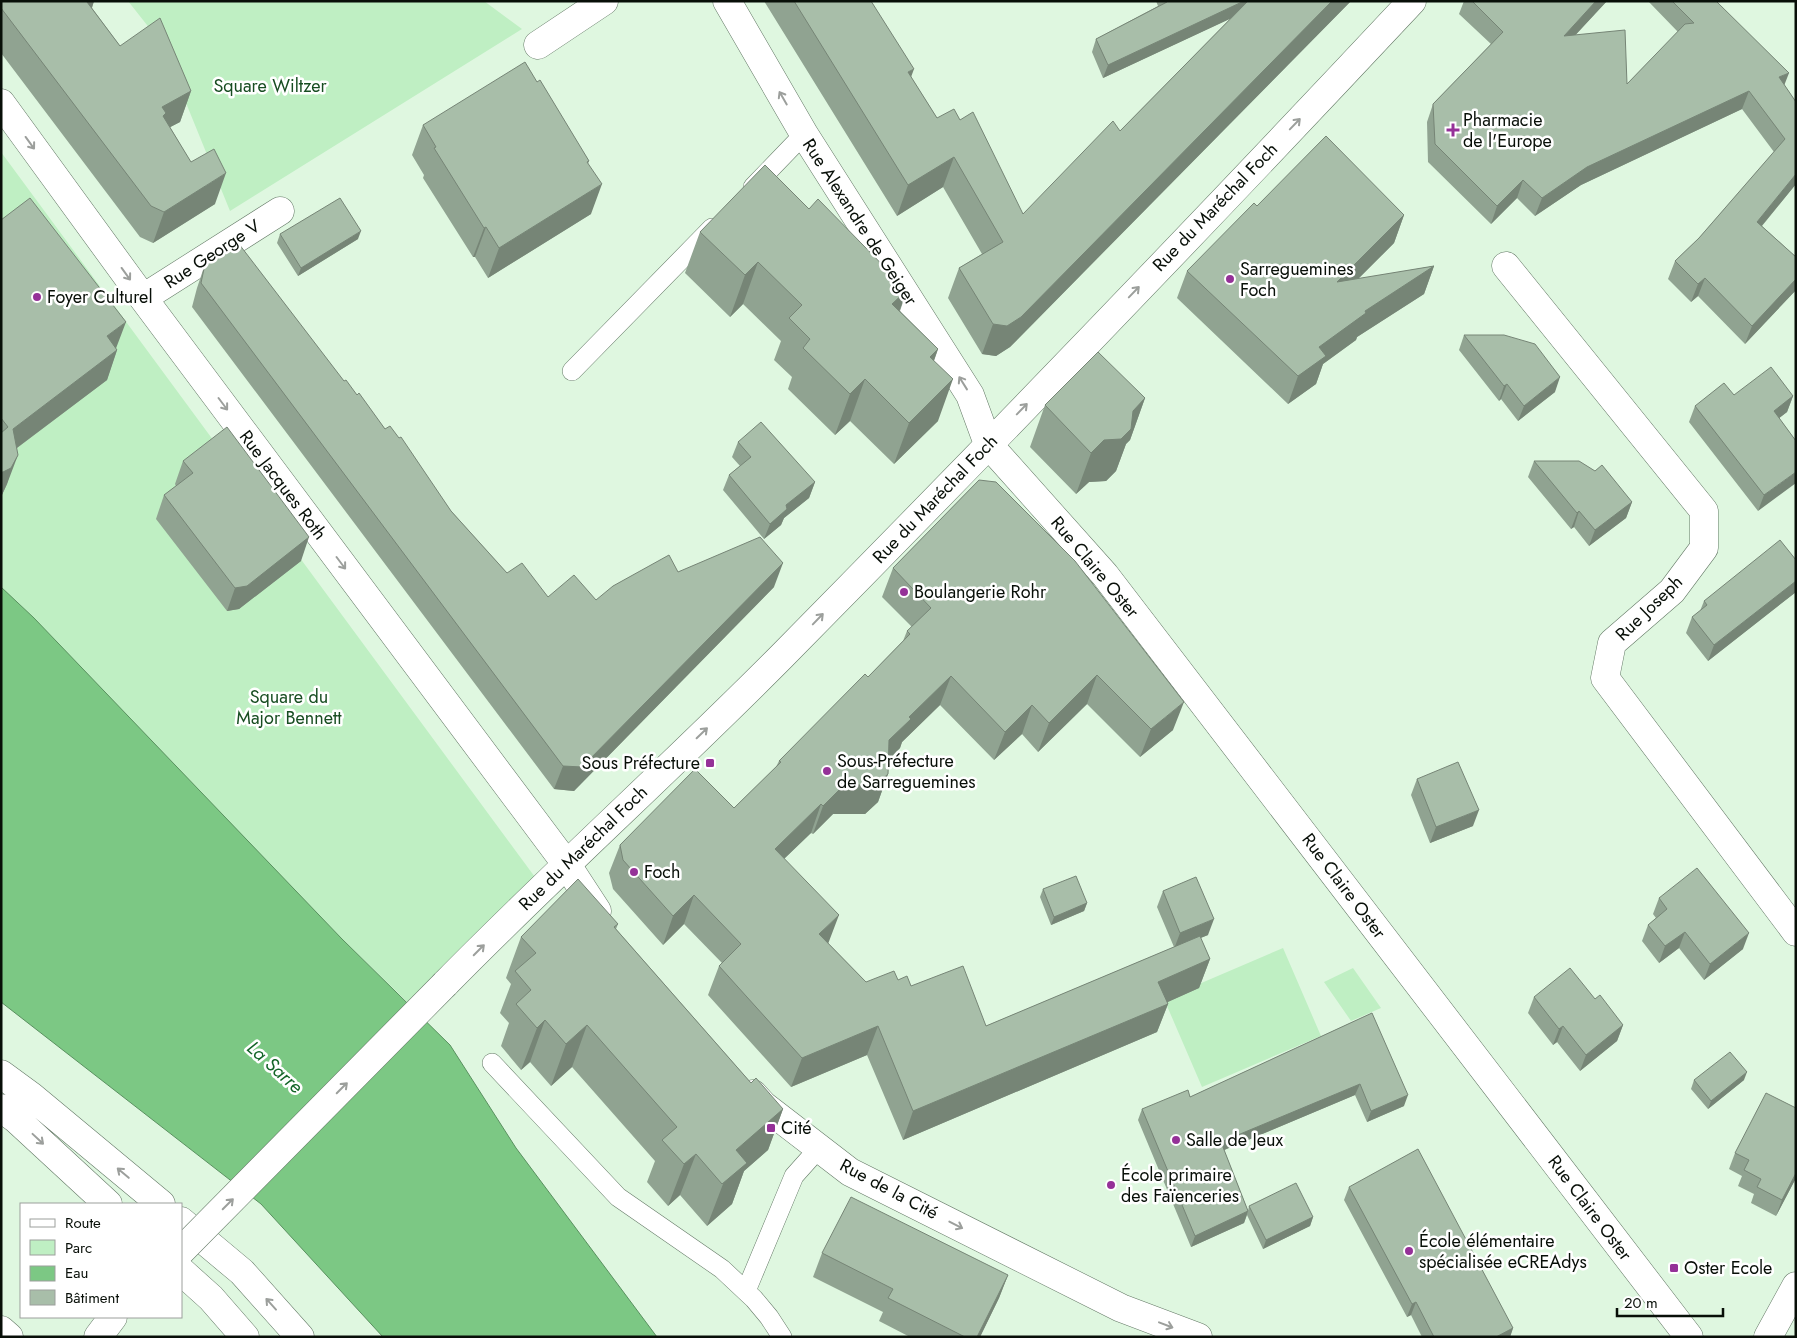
<svg xmlns="http://www.w3.org/2000/svg" width="1797" height="1338" font-family="Jost,sans-serif">
	<rect width="100%" height="100%" fill="#dff7e0"/>
	<path fill="#bfefc3" d="M128,1H484L522,29L230,211L162,44Z
		M1,152L543,888L424,1018L342,939L1,589Z
		M1283,948L1321,1036L1202,1087L1164,999Z
		M1353,968L1381,1008L1351,1021L1324,982Z"/>
	<path fill="#7cc884" stroke="#59905f" d="M1,587L34,618L342,939L450,1045L516,1148L657,1337H383L261,1204L1,1002Z"/>
	<g fill="none" stroke-linecap="round" stroke-linejoin="round">
		<g stroke="#637865" stroke-width="20">
			<path id="service" d="M753,187L804,134
				M572,371L712,228
				M492,1063L618,1197L722,1269L754,1299L769,1317L782,1337
				M746,1291L794,1176L819,1148"/>
		</g>
		<g stroke="#637865" stroke-width="29">
			<path id="minor" d="M538,45L604,1
				M1,103L143,298L567,865L597,911
				M1506,266L1704,511V548L1672,591L1612,643L1605,678L1796,932
				M143,298L280,211
				M988,444L1105,575L1689,1337
				M753,1094L763,1105L850,1172L1121,1308L1198,1337
				M1768,1337L1796,1286"/>
		</g>
		<g stroke="#637865" stroke-width="29">
			<path id="tertiary" d="M1,1330L9,1337
				M98,1337L113,1317"/>
		</g>
		<g stroke="#637865" stroke-width="29">
			<path id="primary" d="M727,1L804,134L970,395L988,444
				M445,984C555,872 672,767 782,656C995,440 1205,222 1412,1
				M1,1074L31,1096L161,1204
				M1,1108L16,1119L108,1204
				M181,1221L242,1272L300,1337
				M181,1271L211,1298L245,1337"/>
		</g>
		<use href="#service" stroke="#fff" stroke-width="19"/>
		<use href="#minor" stroke="#fff" stroke-width="28"/>
		<use href="#tertiary" stroke="#fff" stroke-width="28"/>
		<use href="#primary" stroke="#fff" stroke-width="28"/>
		<g stroke="#637865" stroke-width="29" stroke-linecap="butt">
			<path id="primary-bridge" d="M181,1251L445,984"/>
		</g>
		<use href="#primary-bridge" stroke="#fff" stroke-width="28"/>
	</g>
	<path fill="#90a391" d="M1,1H94L92,8L120,46L191,91L180,122L170,127L215,204L153,243L140,237L1,53Z
		M764,1H871L911,77L937,118L1023,214L1120,131L1231,18L1103,78L1092,52L1096,39L1158,6L1156,1H1351L1010,347L996,356L982,354L948,298L959,268L982,254L943,187L897,216Z
		M1464,1H1607L1575,35L1627,84L1678,32L1648,1H1716L1784,85L1796,102V184L1762,226L1796,257V290L1745,344L1698,296L1691,302L1668,279L1675,261L1699,238L1774,152L1742,109L1581,185L1535,216L1517,198L1491,224L1428,162L1427,122L1433,104L1491,44L1459,14Z
		M537,82L589,161L588,164L591,214L488,278L475,257H473L423,178L424,175L412,155L423,125Z
		M1257,206L1404,215L1394,243L1358,279L1434,266L1424,294L1357,337L1356,340L1323,364L1316,384L1288,404L1177,298L1187,271Z
		M809,209L907,290L900,311L938,349L934,361L938,421L894,464L850,421L835,435L788,389L792,377L774,360L781,341L743,304L730,317L685,273L700,232Z
		M1,220L117,350L107,380L17,448L7,484L1,497Z
		M280,234L358,239L298,276L277,243Z
		M205,264L344,381L385,429L451,511L507,573L548,597L596,600L774,587L574,791L554,789L192,307L197,288Z
		M1464,335L1555,392L1518,421L1501,399L1499,401L1459,350Z
		M1734,395L1793,396L1787,412L1779,418L1796,441L1758,511L1689,422L1695,406Z
		M1145,398L1130,440L1126,444L1116,471L1106,481L1089,482L1076,494L1030,447L1045,405Z
		M738,442L815,482L809,498L784,518L781,525L764,539L723,490L729,475L740,466L732,457Z
		M183,461L301,561L239,609L227,611L156,519L164,495L176,486L175,484Z
		M1534,461L1632,502L1626,518L1589,546L1574,527L1571,529L1528,477Z
		M979,480L1173,730L1140,757L1087,704L1038,752L1022,734L994,760L940,705L902,742L900,748L889,759L888,774L878,802L865,814H833L813,834L811,833L784,859L828,943L866,982L898,980L986,1026L1174,947L1157,907L1163,891L1208,935L1200,938L1210,959L1199,988L1167,1002L1168,1004L1157,1032L903,1140L867,1055L791,1087L708,995L719,966L722,963L684,924L663,945L613,889L609,873L620,845L734,808L776,767L779,761L868,677L903,641L907,631L912,627L882,597L893,568Z
		M1796,560V592L1708,661L1686,633L1692,617L1700,611L1704,601Z
		M1417,779L1473,826L1430,843L1411,795Z
		M1043,889L1087,903L1084,911L1051,925L1040,897Z
		M1659,898L1743,949L1704,980L1679,948L1659,963L1642,941L1648,925L1656,918L1653,914Z
		M618,924L616,929L751,1083L783,1109L768,1150L744,1171L732,1204L707,1226L680,1195L668,1206L647,1182L655,1161L572,1067L551,1086L530,1062L521,1070L501,1046L509,1023L500,1013L511,984L506,978L521,937Z
		M1534,997L1595,999L1623,1025L1617,1041L1580,1071L1557,1042L1553,1045L1528,1013Z
		M1372,1013L1404,1106L1367,1122L1355,1095L1224,1150L1248,1211L1249,1206L1313,1217L1310,1226L1263,1249L1247,1215L1244,1223L1191,1247L1138,1120L1142,1109L1190,1097Z
		M1694,1080H1744L1708,1109L1691,1089Z
		M1796,1108V1178L1776,1216L1751,1203L1754,1194L1738,1186L1742,1176L1729,1169L1735,1153Z
		M1349,1187L1513,1328L1510,1337H1422L1411,1315L1407,1317L1344,1200Z
		M822,1253L1008,1275L999,1298L980,1337H910L879,1321L883,1312L813,1277Z"/>
	<path fill="#768576" d="M88,1H94L86,25L87,2Z
		M1244,1H1263L1262,4L1103,78L1108,65Z
		M1332,1H1351L1010,347L996,356L982,354L993,324Z
		M1596,1H1607L1558,54L1564,36Z
		M914,69L903,99L908,72Z
		M1789,73L1782,91L1779,77Z
		M191,91L180,122L159,133L162,107Z
		M1749,91L1742,109L1581,185L1535,216L1542,198L1587,167Z
		M954,157L943,187L897,216L908,185Z
		M226,173L215,204L153,243L164,212Z
		M1796,174V184L1750,240L1757,222Z
		M1523,180L1517,198L1491,224L1497,206Z
		M602,184L591,214L488,278L499,248Z
		M1404,215L1394,243L1327,310L1337,282Z
		M486,227L475,257H473L484,228Z
		M361,231L358,239L298,276L301,268Z
		M758,262L743,304L730,317L745,275Z
		M1434,266L1424,294L1357,337L1356,340L1323,364L1316,384L1288,404L1298,376L1319,347L1365,311Z
		M1705,278L1698,296L1691,302L1698,284Z
		M1796,279V290L1745,344L1752,326Z
		M907,290L892,331V304Z
		M126,322L115,351L107,336Z
		M938,349L923,390L930,357Z
		M117,350L107,380L2,459L13,429Z
		M1560,377L1555,392L1518,421L1524,406Z
		M865,379L850,421L835,435L850,394Z
		M953,379L938,421L894,464L909,423Z
		M1507,384L1501,399L1499,401L1504,386Z
		M1793,396L1787,412L1768,427L1774,411Z
		M1145,398L1130,440L1126,444L1116,471L1106,481L1089,482L1076,494L1091,453Z
		M18,455L7,484L1,497V472Z
		M1796,472V483L1758,511L1764,495Z
		M815,482L809,498L784,518L781,525L764,539L770,524L786,505Z
		M1632,502L1626,518L1589,546L1595,530Z
		M1579,511L1574,527L1571,529L1577,513Z
		M309,537L301,561L239,609L227,611L235,588Z
		M783,563L774,587L574,791L554,789L563,766Z
		M1796,581V592L1708,661L1714,645Z
		M1097,675L1087,704L1038,752L1049,723Z
		M951,676L940,705L902,742L900,748L879,769L889,740L909,717Z
		M1184,702L1173,730L1140,757L1151,729Z
		M1032,705L1022,734L994,760L1005,732Z
		M888,774L878,802L865,814H833L813,834L823,806L844,785Z
		M821,804L811,833L764,878L775,849Z
		M1479,810L1473,826L1430,843L1436,827Z
		M694,895L684,924L663,945L673,916Z
		M1087,903L1084,911L1051,925L1054,917Z
		M839,915L828,944L819,934Z
		M1214,919L1208,935L1174,949L1180,933Z
		M1685,932L1679,948L1659,963L1665,946Z
		M1749,933L1743,949L1704,980L1710,964Z
		M1210,959L1199,988L1148,1011L1158,982Z
		M1168,1004L1157,1032L903,1140L913,1111Z
		M545,1020L530,1062L521,1070L537,1028Z
		M587,1025L572,1067L551,1086L566,1044Z
		M1623,1025L1617,1041L1580,1071L1586,1055Z
		M878,1026L867,1055L791,1087L802,1058Z
		M1563,1026L1557,1042L1553,1045L1559,1029Z
		M1747,1072L1744,1080L1708,1109L1711,1101Z
		M1360,1084L1355,1095L1217,1153L1221,1142Z
		M1408,1095L1404,1106L1367,1122L1371,1111Z
		M783,1109L768,1150L744,1171L732,1204L707,1226L736,1150Z
		M696,1154L680,1195L668,1206L684,1164Z
		M1796,1173V1178L1776,1216L1782,1200Z
		M1248,1211L1244,1223L1191,1247L1195,1236Z
		M1313,1217L1310,1226L1263,1249L1266,1240Z
		M1008,1275L999,1298L980,1337H977Z
		M1416,1302L1411,1315L1407,1317L1412,1304Z
		M1513,1328L1510,1337H1496Z"/>
	<path fill="#a8bea9" stroke="#768576" d="M1,1H88L87,2L120,46L160,18L191,91L162,107L166,113L163,116L191,162L214,149L226,173L164,212L151,206L1,8Z
		M794,1H871L914,69L908,72L937,118L954,109L960,120L973,112L1023,214L1113,121L1120,131L1248,1H1332L1021,317L1007,326L993,324L959,268L1003,242L954,157L908,185Z
		M1167,1H1244L1108,65L1096,39L1167,2Z
		M1472,1H1596L1564,36L1625,30L1627,84L1685,24L1694,23L1672,1H1716L1789,73L1779,77L1796,102V174L1757,222L1796,257V279L1752,326L1705,278L1698,284L1675,261L1699,238L1785,139L1749,91L1587,167L1542,198L1523,180L1497,206L1435,144L1433,104L1503,32Z
		M525,62L537,82L540,80L589,161L587,162L602,184L499,248L486,227L484,228L434,148L436,147L423,125Z
		M1326,136L1404,215L1337,282L1434,266L1365,311L1366,313L1319,347L1326,356L1298,376L1187,271L1254,203L1257,206Z
		M765,165L809,209L818,199L907,290L892,304L938,349L930,357L953,379L909,423L865,379L850,394L803,348L810,339L789,318L802,305L758,262L745,275L700,232Z
		M30,198L126,322L107,336L117,350L13,429L18,455L11,468L3,472H1V433L8,427L1,418V220Z
		M340,198L361,231L301,268L280,234Z
		M239,244L344,381L346,380L357,395L359,393L385,429L390,426L399,438L401,437L451,511L507,573L522,563L548,597L574,575L596,600L613,586L669,555L678,572L760,537L783,563L582,767L563,766L201,283L205,264Z
		M1464,335H1504L1535,344L1560,377L1524,406L1507,384L1504,386Z
		M1098,352L1145,398L1133,411L1131,429L1121,439L1104,440L1091,453L1045,405Z
		M1771,367L1793,396L1774,411L1796,441V472L1764,495L1695,406L1724,383L1734,395Z
		M761,422L815,482L786,505L787,509L770,524L729,475L751,457L738,442Z
		M227,427L309,537L247,586L235,588L164,495L193,473L183,461Z
		M1534,461H1579L1595,471L1602,465L1632,502L1595,530L1579,511L1577,513Z
		M979,480L996,482L1075,561L1184,702L1151,729L1097,675L1049,723L1032,705L1005,732L951,676L909,717L911,719L889,740L888,774L876,785H844L823,806L821,804L775,849L839,915L819,934L866,982L894,971L898,980L907,976L911,986L963,966L986,1026L1200,936L1210,959L1158,982L1168,1004L913,1111L878,1026L802,1058L719,966L741,944L694,895L673,916L623,860L620,845L695,769L734,808L781,762L779,761L865,674L868,677L910,634L907,631L931,608L893,568Z
		M1780,540L1796,560V581L1714,645L1692,617L1707,605L1704,601Z
		M1458,762L1479,810L1436,827L1417,779Z
		M1697,868L1749,933L1710,964L1685,932L1665,946L1648,925L1667,909L1659,898Z
		M1076,876L1087,903L1054,917L1043,889Z
		M1196,877L1214,919L1180,933L1163,891Z
		M578,879L618,924L614,927L751,1083L756,1078L783,1109L736,1150L747,1163L722,1184L696,1154L684,1164L662,1140L677,1127L587,1025L566,1044L545,1020L537,1028L516,1004L531,990L515,971L536,953L521,937Z
		M1570,968L1595,999L1600,995L1623,1025L1586,1055L1563,1026L1559,1029L1534,997Z
		M1372,1013L1408,1095L1371,1111L1360,1084L1221,1142L1248,1211L1195,1236L1142,1109L1188,1090L1190,1097Z
		M1730,1052L1747,1072L1711,1101L1694,1080Z
		M1766,1093L1796,1108V1173L1782,1200L1757,1187L1761,1179L1744,1170L1749,1160L1735,1153Z
		M1418,1149L1513,1328L1496,1337H1434L1416,1302L1412,1304L1349,1187Z
		M1296,1183L1313,1217L1266,1240L1249,1206Z
		M851,1197L1008,1275L977,1337H965L888,1298L893,1289L822,1253Z"/>
	<defs><path id="oneway-shaft" d="M-6 0H5M1.5-3L5.5 0L1.5 3" fill="none" stroke-width="1.6" stroke-linecap="round" stroke-linejoin="round" transform="scale(1.25)"/></defs>
	<g stroke="#9c9f9c">
		<use href="#oneway-shaft" transform="translate(783 98) rotate(-120)"/>
		<use href="#oneway-shaft" transform="translate(1295 124) rotate(-46)"/>
		<use href="#oneway-shaft" transform="translate(30 143) rotate(54)"/>
		<use href="#oneway-shaft" transform="translate(126 274) rotate(54)"/>
		<use href="#oneway-shaft" transform="translate(1134 292) rotate(-46)"/>
		<use href="#oneway-shaft" transform="translate(963 383) rotate(-122)"/>
		<use href="#oneway-shaft" transform="translate(223 404) rotate(53)"/>
		<use href="#oneway-shaft" transform="translate(1022 409) rotate(-46)"/>
		<use href="#oneway-shaft" transform="translate(341 563) rotate(53)"/>
		<use href="#oneway-shaft" transform="translate(818 619) rotate(-46)"/>
		<use href="#oneway-shaft" transform="translate(702 733) rotate(-44)"/>
		<use href="#oneway-shaft" transform="translate(479 950) rotate(-45)"/>
		<use href="#oneway-shaft" transform="translate(342 1088) rotate(-45)"/>
		<use href="#oneway-shaft" transform="translate(38 1139) rotate(43)"/>
		<use href="#oneway-shaft" transform="translate(123 1173) rotate(-140)"/>
		<use href="#oneway-shaft" transform="translate(228 1204) rotate(-45)"/>
		<use href="#oneway-shaft" transform="translate(956 1225) rotate(27)"/>
		<use href="#oneway-shaft" transform="translate(271 1304) rotate(-132)"/>
		<use href="#oneway-shaft" transform="translate(1166 1325) rotate(21)"/>
	</g>
	<g fill="#953198" stroke="#fff" stroke-width="2">
		<path d="M1450.5 122.5h5v5h5v5h-5v5h-5v-5h-5v-5h5z"/>
		<circle cx="1230" cy="279" r="5"/>
		<circle cx="37" cy="297" r="5"/>
		<circle cx="904" cy="592" r="5"/>
		<rect x="705" y="758" width="10" height="10" rx="2.5"/>
		<circle cx="827" cy="771" r="5"/>
		<circle cx="634" cy="872" r="5"/>
		<rect x="766" y="1123" width="10" height="10" rx="2.5"/>
		<circle cx="1176" cy="1140" r="5"/>
		<circle cx="1111" cy="1185" r="5"/>
		<circle cx="1409" cy="1251" r="5"/>
		<rect x="1669" y="1263" width="10" height="10" rx="2.5"/>
	</g>
	<g text-anchor="middle" dominant-baseline="central" stroke-width="5" stroke-linejoin="round" paint-order="stroke">
		<g font-size="18" fill="#174d21" stroke="#fff">
			<text x="270" y="86">Square Wiltzer</text>
			<text x="289" y="697">Square du<tspan x="289" dy="21">Major Bennett</tspan></text>
		</g>
		<g font-size="18" fill="#080f08" stroke="#fff" text-anchor="start">
			<text x="1463" y="120">Pharmacie<tspan x="1463" dy="21">de l'Europe</tspan></text>
			<text x="1240" y="269">Sarreguemines<tspan x="1240" dy="21">Foch</tspan></text>
			<text x="47" y="297">Foyer Culturel</text>
			<text x="914" y="592">Boulangerie Rohr</text>
			<text x="837" y="761">Sous-Préfecture<tspan x="837" dy="21">de Sarreguemines</tspan></text>
			<text x="700" y="763" text-anchor="end">Sous Préfecture</text>
			<text x="644" y="872">Foch</text>
			<text x="781" y="1128">Cité</text>
			<text x="1186" y="1140">Salle de Jeux</text>
			<text x="1121" y="1175">École primaire<tspan x="1121" dy="21">des Faïenceries</tspan></text>
			<text x="1419" y="1241">École élémentaire<tspan x="1419" dy="21">spécialisée eCREAdys</tspan></text>
			<text x="1684" y="1268">Oster Ecole</text>
		</g>
		<g font-size="18" fill="#080f08" stroke="#fff">
			<text transform="translate(1215 207) rotate(-46)">Rue du Maréchal Foch</text>
			<text transform="translate(860 222) rotate(57)">Rue Alexandre de Geiger</text>
			<text transform="translate(212 254) rotate(-33)">Rue George V</text>
			<text transform="translate(283 485) rotate(53)">Rue Jacques Roth</text>
			<text transform="translate(935 499) rotate(-46)">Rue du Maréchal Foch</text>
			<text transform="translate(1095 567) rotate(50)">Rue Claire Oster</text>
			<text transform="translate(1649 608) rotate(-44)">Rue Joseph</text>
			<text transform="translate(583 848) rotate(-44)">Rue du Maréchal Foch</text>
			<text transform="translate(1344 886) rotate(53)">Rue Claire Oster</text>
			<text transform="translate(889 1189) rotate(28)">Rue de la Cité</text>
			<text transform="translate(1590 1208) rotate(53)">Rue Claire Oster</text>
		</g>
		<g font-size="19" font-style="italic" fill="#136527" stroke="#fff">
			<text transform="translate(275 1067) rotate(42)">La Sarre</text>
		</g>
	</g>
	<rect width="1797" height="1338" fill="none" stroke="#080f08" stroke-width="5"/>
	<rect x="20" y="1203" width="162" height="115" fill="#ffffff" stroke="#9c9f9c"/>
	<rect x="30" y="1219" width="25" height="8" fill="#ffffff" stroke="#9c9f9c"/>
	<text x="65" y="1228" font-size="15" fill="#080f08">Route</text>
	<rect x="30" y="1240" width="25" height="15" fill="#bfefc3" stroke="#9c9f9c"/>
	<text x="65" y="1253" font-size="15" fill="#080f08">Parc</text>
	<rect x="30" y="1266" width="25" height="15" fill="#7cc884" stroke="#9c9f9c"/>
	<text x="65" y="1278" font-size="15" fill="#080f08">Eau</text>
	<rect x="30" y="1290" width="25" height="15" fill="#a8bea9" stroke="#9c9f9c"/>
	<text x="65" y="1303" font-size="15" fill="#080f08">Bâtiment</text>
	<path d="M1617 1308v8h106v-8" fill="none" stroke="#080f08" stroke-width="2.5"/>
	<text x="1624" y="1308" font-size="15" fill="#080f08" stroke="#ffffff" stroke-width="4" paint-order="stroke">20 m</text>
</svg>
